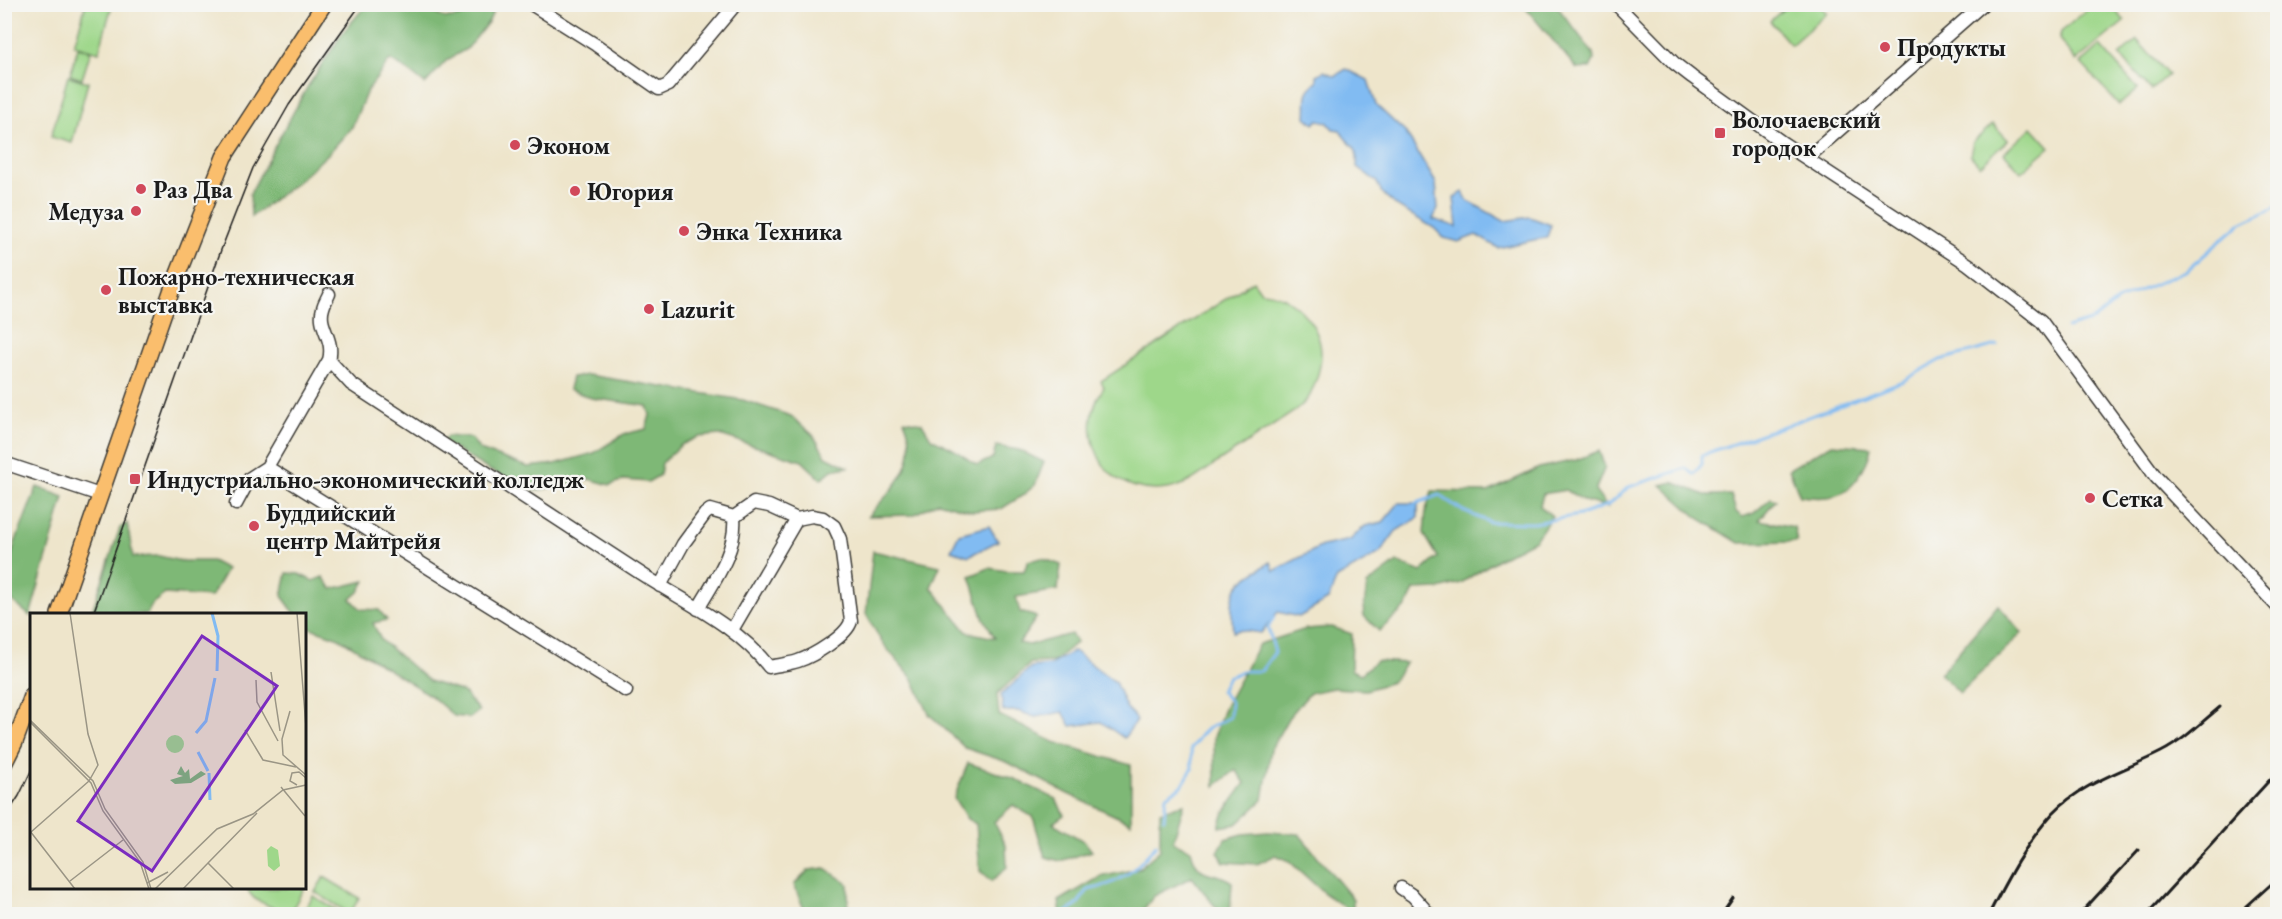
<svg xmlns="http://www.w3.org/2000/svg" width="2282" height="919" font-family="'EB Garamond',serif">
	<rect width="100%" height="100%" fill="#f6f6f2"/>
	<filter id="ink" filterUnits="userSpaceOnUse"><feTurbulence type="fractalNoise" baseFrequency=".0167" numOctaves="2"/><feDisplacementMap in="SourceGraphic" scale="12" xChannelSelector="R" yChannelSelector="G"/><feConvolveMatrix kernelMatrix="1 2 1 2 8 2 1 2 1" color-interpolation-filters="sRGB"/></filter>
	<filter id="wash" filterUnits="userSpaceOnUse"><feTurbulence type="fractalNoise" baseFrequency=".008" numOctaves="4" result="noise"/><feDisplacementMap in="SourceGraphic" scale="24" xChannelSelector="R" yChannelSelector="G"/><feGaussianBlur stdDeviation="1.35" result="paint"/><feColorMatrix in="noise" values="0 0 0 0 0 0 0 0 0 0 0 0 0 0 0 0 0 1.4 0 .05"/><feComposite in="paint" operator="in"/></filter>
	<g filter="url(#wash)">
		<rect width="100%" height="100%" fill="#eee5cb"/>
		<path fill="#9ed78a" stroke="#5d7a53" stroke-width="1.5" d="M2093,4L2110,5L2125,21L2076,61L2059,39L2061,32Z
			M82,5H112L99,52L74,45L85,7Z
			M1788,5H1819L1827,13L1791,45L1770,21Z
			M2137,40L2168,75L2151,90L2120,55Z
			M2100,46L2138,89L2119,105L2081,63Z
			M78,47L91,51L82,79L70,75Z
			M68,76L88,82L72,143L51,137Z
			M1993,124L2008,140L1980,166L1970,155L1973,142Z
			M2032,127L2050,147L2021,172L2004,153Z
			M1253,281L1261,292C1290,293 1321,323 1321,354C1321,364 1318,376 1314,386C1312,390 1311,395 1308,398C1305,403 1299,407 1295,411C1269,428 1244,445 1218,462C1207,469 1196,479 1184,484C1153,497 1112,488 1098,455C1087,432 1090,408 1104,387L1101,381Z
			M324,877L359,898L350,914L315,892Z
			M247,888H304L292,910C282,915 278,910 269,906C258,900 252,900 247,888Z
			M313,896L343,914H302Z"/>
		<path fill="#7eb876" stroke="#4d6a49" stroke-width="1.5" d="M367,4C387,4 407,4 427,10C434,12 441,18 448,18C469,18 478,4 496,5L489,21L468,48L447,60L425,84L406,69L390,60L367,91L352,127L328,154L297,182L251,217L250,194L278,140L308,86L344,31Z
			M1523,5H1556L1593,53L1594,60L1590,68L1577,69Z
			M588,375L743,400L791,416L813,435L826,456L848,467L832,470L821,479L802,461L720,435L698,437L681,445L662,463L660,475L648,482L624,480L610,485L589,479L535,491L489,470L443,442L447,436L471,438L480,450L528,467L555,464L594,453L624,434L646,429L650,415L647,406L591,398L569,389L572,377Z
			M904,420L922,423L931,438L953,449L977,465L993,458L996,446L1019,450L1044,462L1035,485L1022,496L1001,509L972,511L938,502L913,515L868,516C895,486 923,463 904,420Z
			M1832,444L1871,447C1870,456 1867,462 1863,469C1849,498 1829,500 1800,496L1789,469Z
			M1599,451L1605,467L1595,491L1607,507L1584,501L1566,490L1543,494L1540,506L1552,516L1535,540L1498,559L1461,583L1439,589L1414,590L1407,606L1379,631L1363,615L1367,585L1397,562L1421,572L1438,557L1424,534L1426,510L1432,491L1488,492L1539,468L1576,460Z
			M1673,482L1705,495H1731L1736,512L1743,517L1754,513L1771,498L1776,500L1759,520L1794,527L1797,542L1739,543L1697,517L1661,485Z
			M37,487L64,497L30,616L11,600L5,578L15,543Z
			M127,523L133,557L159,556L181,561H212L227,569L211,597L165,594L153,603L147,614H91L120,528Z
			M873,551L940,566L931,587L967,632L995,638L983,617L970,576L989,568L1007,571H1024L1028,561L1042,558L1061,565L1058,590L1016,597L1020,612L1037,617L1019,643L1029,645L1071,634L1077,642L1053,662L1031,663L997,694L999,715L1054,742L1131,765V823L1068,794L1007,762L965,748L929,714L913,679L883,644L866,614Z
			M287,573L299,574L313,581L323,577L332,589L365,581L359,592L351,599L361,609L379,610L387,620L373,623L381,640L410,665L429,681L463,692L479,711L470,718L454,716L431,696L339,638L305,626L304,614H295L282,596Z
			M1998,605L2022,633L1960,693L1940,674Z
			M1332,627L1352,634L1351,670L1361,674L1376,661L1406,663L1392,682L1366,690L1333,688L1310,693L1289,717L1271,749L1263,800L1237,824L1219,827L1224,812L1245,783L1236,770L1215,786L1214,737L1224,708L1259,644L1306,629Z
			M968,763L1015,779L1056,799L1064,815L1053,823L1085,842L1092,851L1060,861L1045,857L1033,817L1013,805L994,822L1006,845L1007,867L992,881L980,871L976,824L967,819L954,798Z
			M1184,804L1173,842L1191,850C1198,881 1214,869 1232,882L1230,914H1221L1192,877L1154,896L1140,914H1061L1059,901L1100,877L1138,869L1160,850V812Z
			M1268,832L1299,834L1353,899V913L1324,893L1289,861L1276,855L1257,864L1224,862L1218,852L1225,839L1243,834Z
			M825,868L848,884V914H806L794,885L809,870Z"/>
		<path fill="#81bbf2" stroke="#4e6c87" stroke-width="1.5" d="M1346,69L1368,80L1376,105L1406,133L1436,183L1438,209L1433,219L1457,227L1454,198L1463,192L1468,201L1504,221L1530,217L1551,225L1547,237L1498,248L1476,235L1458,242L1444,238L1434,228L1398,207L1382,193L1376,181L1357,167C1359,141 1349,149 1340,130L1333,129L1327,122L1318,120L1314,124L1306,117C1308,100 1302,93 1317,82V75L1324,71L1335,76Z
			M1399,503H1418V518L1396,531L1380,553L1337,578L1328,600L1299,617L1278,612L1261,633L1239,630L1233,632C1229,586 1234,585 1271,562L1274,571L1322,546L1350,540L1365,526L1383,522Z
			M989,526L998,541L969,556L951,550L959,534Z
			M1074,651L1115,682L1126,707L1137,720L1124,738L1101,722L1071,726L1063,712L1035,717L1018,711H1003L1001,695L1031,667L1050,665Z"/>
		<g fill="none" stroke-linecap="round" stroke-linejoin="round">
			<path stroke="#81bbf2" stroke-width="3" d="M2067,328L2093,320L2117,301L2187,270L2240,224L2278,206
				M1415,504L1439,495L1463,511L1489,522L1534,523L1580,515L1608,505L1629,487L1686,468L1694,474L1702,464V456L1710,452L1787,425L1903,381L1940,360L1997,345
				M1164,819L1166,796L1182,786L1192,769L1191,748L1205,730L1230,717L1231,702L1221,691L1228,677L1243,671H1261L1275,652L1268,628L1274,617
				M1040,914H1058
				M1063,914L1076,906L1088,890C1122,883 1135,871 1156,845"/>
		</g>
	</g>
	<g filter="url(#ink)">
		<g fill="none" stroke-linecap="round" stroke-linejoin="round">
			<g stroke="#3c3a36" stroke-width="15">
				<path id="minor" d="M531,4L596,45L659,89L668,85L736,4
					M1616,4L1674,63L1692,77L1783,143L1968,264L2041,321L2156,477L2278,607
					M1807,158L1983,4
					M329,294C327,299 324,303 323,308C317,327 335,338 329,360L351,384C446,446 542,509 637,571C682,601 736,624 769,667C778,665 789,664 798,661C813,656 847,636 851,621L840,539L834,526L823,518L812,516L797,519L769,506L754,503L734,517L710,510L705,514L683,544L660,586
					M4,463L100,495
					M267,467L626,691
					M236,504L250,478L267,467L329,360
					M698,609C714,581 737,551 734,517
					M732,630L797,519
					M1401,888L1413,896L1429,914"/>
			</g>
			<g stroke="#3c3a36" stroke-width="18">
				<path id="major" d="M59,614L172,289L224,157L324,4
					M4,764L15,742L32,696"/>
			</g>
			<use href="#minor" stroke="#fff" stroke-width="12"/>
			<use href="#major" stroke="#fabe6d" stroke-width="15"/>
			<path stroke="#1c1c1c" stroke-width="1.5" d="M416,4L431,7L458,4
				M93,614L221,250L253,168L289,105L361,4
				M4,819L19,796L32,769"/>
			<path stroke="#1c1c1c" stroke-width="3" d="M1722,914L1733,898
				M1989,914C2007,879 2026,843 2053,813C2083,782 2124,771 2161,752C2183,741 2202,722 2220,707
				M2080,914L2139,850
				M2147,914L2277,772
				M2238,914L2278,878"/>
		</g>
	</g>
	<g fill="#d1495b" stroke="#f6f6f2" stroke-width="2">
		<circle cx="1885" cy="47" r="6"/>
		<rect x="1714" y="127" width="12" height="12" rx="3"/>
		<circle cx="515" cy="145" r="6"/>
		<circle cx="141" cy="189" r="6"/>
		<circle cx="575" cy="191" r="6"/>
		<circle cx="136" cy="211" r="6"/>
		<circle cx="684" cy="231" r="6"/>
		<circle cx="106" cy="290" r="6"/>
		<circle cx="649" cy="309" r="6"/>
		<rect x="129" y="473" width="12" height="12" rx="3"/>
		<circle cx="2090" cy="498" r="6"/>
		<circle cx="254" cy="526" r="6"/>
	</g>
	<g text-anchor="middle" dominant-baseline="central" stroke-width="4.5" stroke-linejoin="round" paint-order="stroke">
		<g font-size="24" font-weight="bold" fill="#1c1c1c" stroke="#f6f6f2" text-anchor="start">
			<text x="1897" y="47">Продукты</text>
			<text x="1732" y="119">Волочаевский<tspan x="1732" dy="28">городок</tspan></text>
			<text x="527" y="145">Эконом</text>
			<text x="153" y="189">Раз Два</text>
			<text x="587" y="191">Югория</text>
			<text x="124" y="211" text-anchor="end">Медуза</text>
			<text x="696" y="231">Энка Техника</text>
			<text x="118" y="276">Пожарно-техническая<tspan x="118" dy="28">выставка</tspan></text>
			<text x="661" y="309">Lazurit</text>
			<text x="147" y="479">Индустриально-экономический колледж</text>
			<text x="2102" y="498">Сетка</text>
			<text x="266" y="512">Буддийский<tspan x="266" dy="28">центр Майтрейя</tspan></text>
		</g>
	</g>
	<g transform="translate(30 613)">
		<rect width="276" height="276" fill="#eee5cb"/>
		<path d="M136 131a9 9 0 1 1 18 0a9 9 0 1 1-18 0ZM241,233L248,237L250,253L244,258L238,253L237,237Z" fill="#9ed78a"/>
		<path d="M151,153L155,160L159,156L160,166L171,158L176,161L161,170L145,171L140,167L153,163L147,161Z" fill="#7eb876"/>
		<path fill="none" stroke="#81bbf2" stroke-width="3" d="M182,0L188,23L187,58M166,120L176,108L185,65M168,139L178,158M179,160L180,187"/>
		<path fill="none" stroke="#9a9585" stroke-width="1.5" d="M40,0L58,121L68,152L59,168M267,0L276,114M241,59L250,118M226,67L227,89L248,128M260,98L252,126L253,142L276,162M0,107L63,168L75,196L113,249L121,276M0,109L61,170L73,198L110,249L119,276M215,117L233,147L266,154M267,172L260,168L262,160L269,159L276,165M251,174L275,203M276,192V214M0,218L45,276M1,219L59,168M40,268L93,227M117,270L138,259M125,276L187,216L223,201L253,177L276,172M153,276L178,250M204,276L178,250L227,200"/>
		<path fill="#7b2cbf" fill-opacity="0.15" stroke="#7b2cbf" stroke-width="3" d="M172,23L247,73L122,258L48,208Z"/>
		<rect width="276" height="276" fill="none" stroke="#1c1c1c" stroke-width="3"/>
	</g>
	<rect width="2282" height="919" fill="none" stroke="#f6f6f2" stroke-width="24"/>
</svg>
